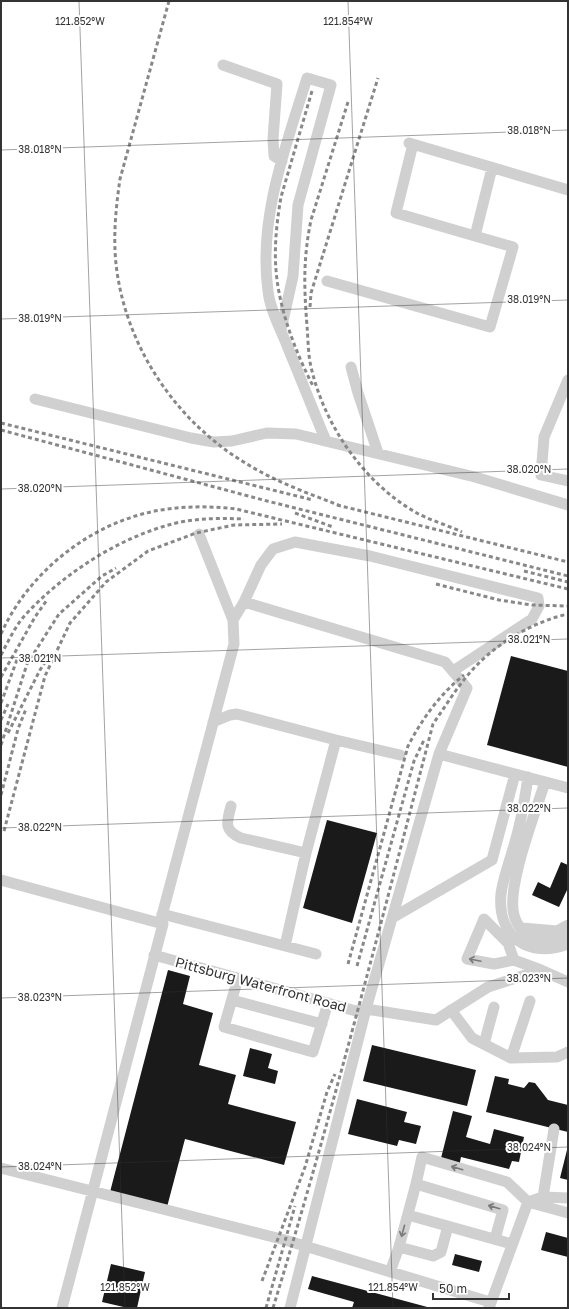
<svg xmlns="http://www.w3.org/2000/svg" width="569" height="1309" font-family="'Golos Text',sans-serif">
	<rect width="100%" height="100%" fill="#fff"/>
	<path fill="#1a1a1a" d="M511,656L568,671V767L487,745Z
		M327,820L377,833L352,923L303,908Z
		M561,862L568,865V888L559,907L532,895L538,882L550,888Z
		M168,970L190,976L183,1004L213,1013L199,1065L236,1075L228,1104L296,1122L284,1165L185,1139L167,1207L110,1192Z
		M372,1045L476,1070L467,1106L363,1081Z
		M250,1048L272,1054L268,1068L278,1071L275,1084L243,1076Z
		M495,1076L509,1079L508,1084L524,1088L529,1082L535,1083L548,1100L568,1105V1132L486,1112Z
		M357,1099L407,1112L404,1122L421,1126L416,1144L399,1140L397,1146L348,1134Z
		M453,1111L472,1116L466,1137L490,1144L494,1129L524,1137L519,1162L512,1161L509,1169L461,1157L459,1167L440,1162Z
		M567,1150H568V1180L560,1178Z
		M546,1232L568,1238V1257L541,1250Z
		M455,1254L482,1261L479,1272L452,1265Z
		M111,1264L145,1272L137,1308H128L102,1302Z
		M312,1276L431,1308H352L354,1302L308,1289Z"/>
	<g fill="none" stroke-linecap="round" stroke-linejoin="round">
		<path stroke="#d0d0d0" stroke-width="11" d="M223,65L277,84L273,139L274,156L282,161
			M409,143L568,190
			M413,144L396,213L475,236L492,168
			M327,281L490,327L513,247L475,236
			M281,330L293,276L298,205L331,85L307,78C286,146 258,218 268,291C270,310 281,330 288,348C301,379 313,410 326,441
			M351,367L358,393L378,453
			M568,380L544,437L541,475L568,481
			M35,399L191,438L214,442L232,441L267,433L296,434L475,477L568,505
			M244,602L261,565L273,549L295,542L370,556L538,598L539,606L532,619L453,671
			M233,620L244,602L445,662L467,688L439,754L366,1009L290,1308
			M213,722L230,715L237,714L336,740
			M439,754L568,788
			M528,777C525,797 522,818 516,838C512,855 503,877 501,894C497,937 529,959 568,944
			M545,782C536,811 506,887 514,915C517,927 525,934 536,938C544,942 560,942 568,936
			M231,806C227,822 223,830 241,838L306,853L285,946
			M306,853L336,740L400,755
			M1,880L163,924L62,1308
			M162,914L316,954
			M392,918L492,860L515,774
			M160,923L234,644L233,620L199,534
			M522,928L557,931L568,925
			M154,955L356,1011L366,1009L436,1020L488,987L541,970L568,982
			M514,960L508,943L484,919L467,959L494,964L514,960L541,970
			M238,978L224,1027L313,1052L328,1003
			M232,1000L322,1024
			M451,1010L472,1038L511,1058L557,1057L568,1052
			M484,1044L494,1007
			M511,1058L530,1001
			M1,1168L285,1240L490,1302
			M416,1184L422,1157L507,1182L528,1202L568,1213
			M543,1197L554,1129
			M408,1215L512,1244
			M399,1247L433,1256L441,1252L448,1226
			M390,1272L399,1247L416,1184L503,1210L495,1239
			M489,1308L528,1202L543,1197L568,1198"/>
		<path stroke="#888" stroke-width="3" stroke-dasharray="4 3" stroke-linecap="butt" d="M169,1L120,179C116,207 113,235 116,264C125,346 176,422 247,464C276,482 310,494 341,506
			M312,91L281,197C277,220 274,246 276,270C279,309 295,351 313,386
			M348,102L311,220C303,259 304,287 307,326C308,337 308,350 310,362C322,422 362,481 415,512C429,520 447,525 462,532
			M310,307L311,293L378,78
			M1,423L313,500
			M1,430L267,501L568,576
			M337,505L568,562
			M295,513L333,527
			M524,571L568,582
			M436,584L499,600L532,605L568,606
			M1,634C29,571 93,521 161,510C186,506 211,506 236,509L568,589
			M1,655C9,640 16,624 28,612C66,572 119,538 172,524C196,518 220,518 244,519
			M1,677L35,617L47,600
			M1,703L18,657
			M1,720L8,704
			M8,733L40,670L50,655
			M1,745L27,664L59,614L102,576L116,568
			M1,795L18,729L26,709
			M4,831L45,676L70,623L106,582L148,551L196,533L234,525L282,524
			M348,964L408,746C422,719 440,694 464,675
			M357,966L414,761L424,740
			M262,1281L305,1167L327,1092L335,1074
			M266,1308L295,1206
			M273,1308C332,1115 382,919 433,724C447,704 460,682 477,665C500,641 536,621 568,614"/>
	</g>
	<defs><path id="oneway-shaft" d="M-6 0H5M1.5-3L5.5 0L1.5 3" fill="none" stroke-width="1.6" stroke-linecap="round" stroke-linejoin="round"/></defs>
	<g stroke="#7a7a7a">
		<use href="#oneway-shaft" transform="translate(475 960) rotate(-168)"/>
		<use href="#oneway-shaft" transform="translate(457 1168) rotate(-164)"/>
		<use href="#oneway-shaft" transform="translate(494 1207) rotate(-164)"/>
		<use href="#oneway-shaft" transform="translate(403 1231) rotate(105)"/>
	</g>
	<path fill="none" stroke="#333" stroke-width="1" stroke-opacity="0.45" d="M79,1L125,1308M348,1L393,1308M1,150L568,130M1,319L568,300M1,489L568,469M1,658L568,639M1,828L568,808M1,998L568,978M1,1167L568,1147"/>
	<g text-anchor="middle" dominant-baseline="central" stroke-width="4" stroke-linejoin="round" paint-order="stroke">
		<g font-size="14" fill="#333" stroke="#fff">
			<text transform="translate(261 984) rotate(15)">Pittsburg Waterfront Road</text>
		</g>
	</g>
	<g font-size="10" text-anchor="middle" fill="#333" stroke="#fff" stroke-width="4" stroke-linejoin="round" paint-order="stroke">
		<text x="80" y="25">121.852°W</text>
		<text x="348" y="25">121.854°W</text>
		<text x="529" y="134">38.018°N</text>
		<text x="40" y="153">38.018°N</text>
		<text x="529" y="303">38.019°N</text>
		<text x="40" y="322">38.019°N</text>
		<text x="529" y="473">38.020°N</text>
		<text x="40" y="492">38.020°N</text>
		<text x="529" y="643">38.021°N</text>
		<text x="40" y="662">38.021°N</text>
		<text x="529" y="812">38.022°N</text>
		<text x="40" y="831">38.022°N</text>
		<text x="529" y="982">38.023°N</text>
		<text x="40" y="1001">38.023°N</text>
		<text x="529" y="1151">38.024°N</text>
		<text x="40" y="1170">38.024°N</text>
		<text x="125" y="1291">121.852°W</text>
		<text x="393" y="1291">121.854°W</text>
	</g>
	<rect width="569" height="1309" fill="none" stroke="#333333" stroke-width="4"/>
	<path d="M433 1293v6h76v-6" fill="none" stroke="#333333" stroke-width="2"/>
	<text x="439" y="1293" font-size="12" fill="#333333" stroke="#ffffff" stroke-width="3" paint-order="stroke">50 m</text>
</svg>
